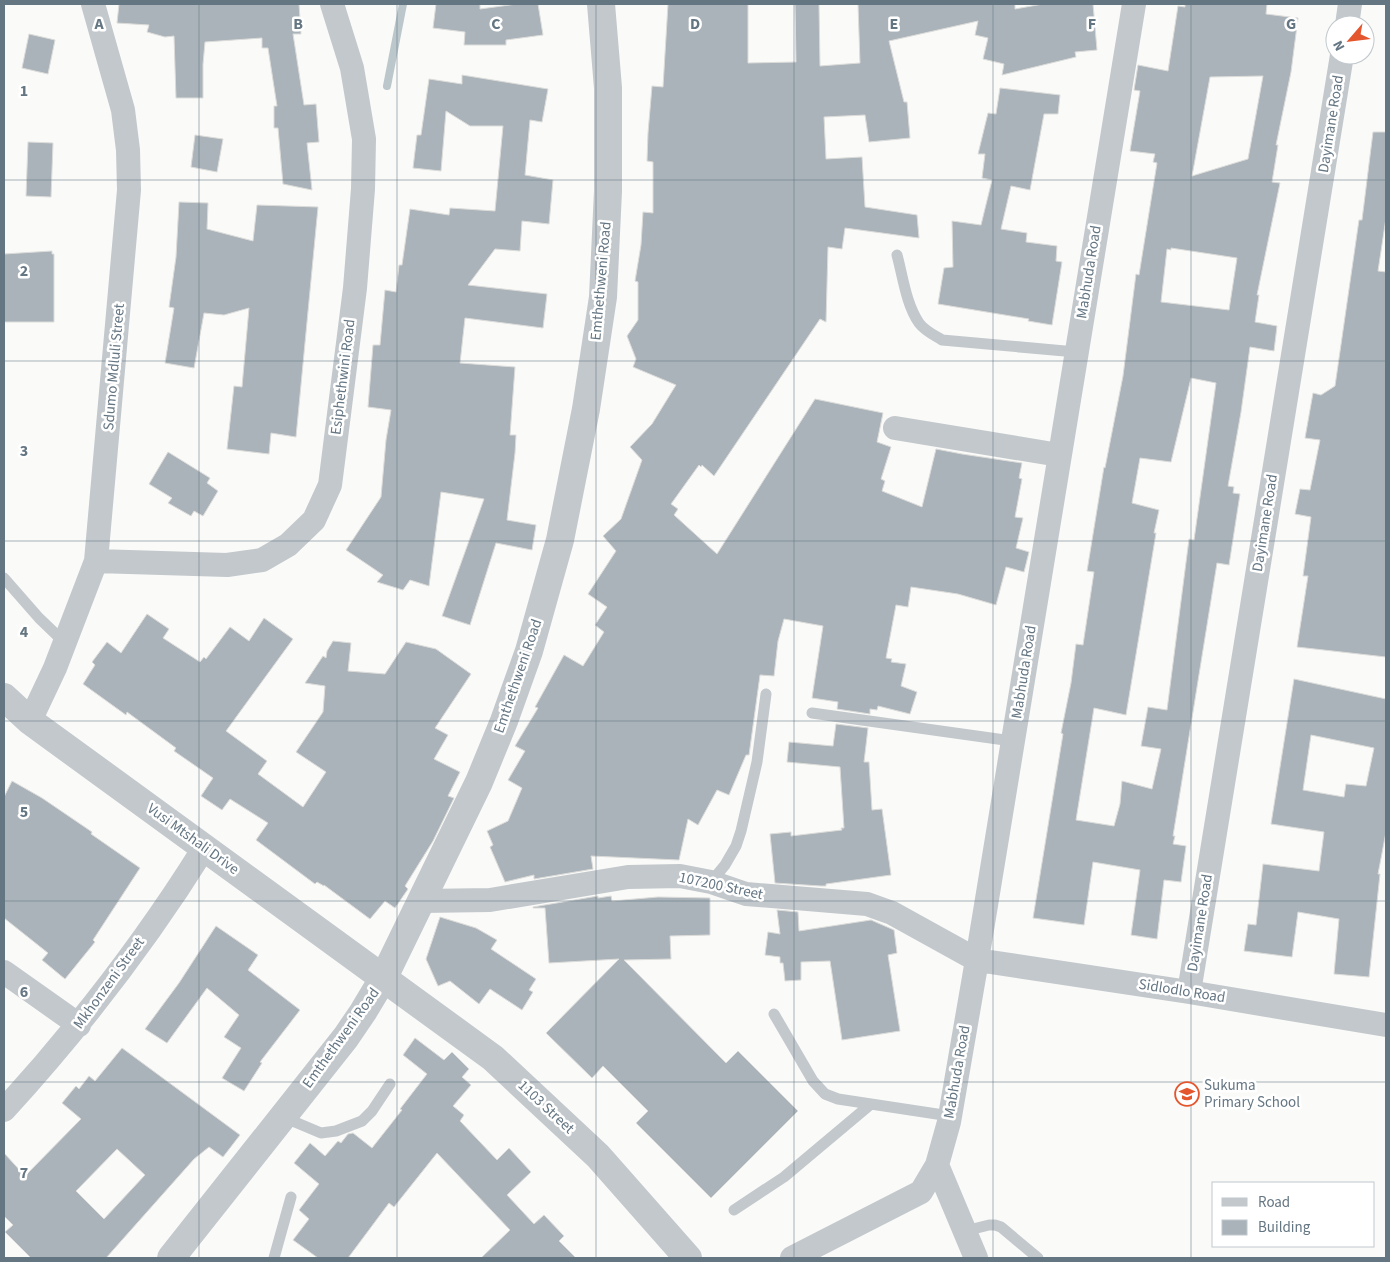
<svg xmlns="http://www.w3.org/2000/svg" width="1390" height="1262" font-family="'Source Sans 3',sans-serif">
	<rect width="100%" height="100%" fill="#fafaf8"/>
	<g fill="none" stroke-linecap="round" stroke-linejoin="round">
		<path stroke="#bbc7cb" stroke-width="8" d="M387,86L403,4"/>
	</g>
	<path fill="#aab3b9" stroke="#dcdcda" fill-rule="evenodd" d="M119,4H299L301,34H293L304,105L316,104L319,142L307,143L312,190L283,184L278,128H274V106H277L268,48H262V38L205,42L203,64V98H176L174,36L165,37L147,32L149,25L117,23Z
		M436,4H480V9L517,4H538L543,35L506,40V45H464L465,32L433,28Z
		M668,4H748V63L796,62L795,4H819L820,66L860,63L858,4H1015V9L1043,4H1093L1097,50L1075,52L1076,57L1002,75L1004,64L983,59L988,38L975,35L978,21L889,41L904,102H907L910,138L869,142L865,115L824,117L826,159L862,157L865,207L917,215L919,238L845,228L842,249L828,247L826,322L820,319L714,476L702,465L701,467L699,465L671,504L678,509L674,515L717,554L815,399L883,413L877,442L891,447L881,479L885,481L882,491L922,507L936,449L962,454L1022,463L1019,478L1022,479L1015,517L1023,518L1016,548L1029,552L1024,572L1006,567L996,605L958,594L911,587L908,607L896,605L886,658L892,659L891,662L906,664L901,686L917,692L910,714L878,706L877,710L870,709V714L837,709L838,702L812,698L823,626L784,619L778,641L774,676L760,675L749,755H746L729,795L717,790L698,825L688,819L679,860L591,856L593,869L534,879V875L505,882L490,847L493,845L487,831L508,821L522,788L508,780L525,751L515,746L538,708L535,707L564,655L583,666L604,632L595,625L607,607L588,594L616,551L603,536L621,519L642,460L630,447L652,424L676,385L633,367L636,359L627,336L638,320V282L635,281L641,245L643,212L653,213V162L647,161L648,133L652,86L663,87Z
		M1185,4H1267L1266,14L1298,18L1291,72L1276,145H1278L1272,182L1280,183L1257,295H1259L1255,322L1277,326L1274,351L1250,347L1241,412L1228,486L1234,487L1233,493L1240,494L1229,565L1217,563L1173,836H1175L1173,844L1186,846L1181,882L1164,880L1157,939L1131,935L1140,870L1093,862L1084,925L1033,918L1063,734L1061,733L1071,683L1076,644L1083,645L1094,572L1087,571L1104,467L1105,468L1123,376L1136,274L1139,275L1157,163L1153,162L1155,154L1130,151L1140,91L1134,90L1138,65L1168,71L1178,6L1185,7ZM1263,76L1248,159L1192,176L1210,77ZM1171,248L1237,258L1229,310L1161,302L1167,249L1171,250ZM1191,378L1216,383L1194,540L1189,539L1167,710L1148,707L1141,746L1161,749L1152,789L1122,781L1120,804L1114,826L1076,820L1094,708L1126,715L1156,533H1154L1159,510L1132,503L1140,458L1171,462Z
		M29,34L55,40L48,74L22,68Z
		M462,75L548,89L542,122L530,120L525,175L553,180L549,224L522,221L520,251L495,249L468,285L547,294L543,328L465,318L460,363L515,367L510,435H516L515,453L507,520L536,525L532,550L496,543L470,625L442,616L484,499L441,492L429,586L410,580L403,590L377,582L383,575L346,550L381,497L386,440L391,410L368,407L373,345H380L385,290L396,292L399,265H402L410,209L449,215L450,208L495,211L503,126H470L446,111L441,171L413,168L417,135H421L429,79L462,84Z
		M1000,88L1060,95L1058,114H1044L1030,190L1011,186L1001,229L1027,233L1026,242L1057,246L1056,261L1062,262L1052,325L1028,321L1029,319L938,304L944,268L953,267L952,221L981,225L992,180L982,178L985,154H978L988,113L996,114Z
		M1373,132H1386V218L1378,271L1386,272V657L1297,647L1308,576H1303L1311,517L1295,514L1300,489L1310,490L1320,440L1305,438L1313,393L1321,395L1335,386L1359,220H1362Z
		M195,135L223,139L217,172L191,167Z
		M28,142L53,143L51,197L26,196Z
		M179,202L208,203L207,229L253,241L257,205L318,207L296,437L271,433L269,454L227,449L234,386L242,387L249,308L224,315L204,313L194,368L165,363L174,308L169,307L176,257Z
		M52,251V254H54V322H4V254Z
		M168,452L210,478L207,483L218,491L203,516L194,511L191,516L168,503L172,498L149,484Z
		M147,614L169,629L163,638L200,662L204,657L206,659L230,627L249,641L264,618L293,639L226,731L267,761L258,774L303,807L326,772L296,752L323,712L325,686L305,683L323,656L326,658L327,651L333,641L351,643L348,671L385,674L406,642L436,649L471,674L435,728L448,735L434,759L460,772L448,796L454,798L433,841L405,886L408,889L395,908L385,901L370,919L324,885V886L317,882L315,884L256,840L268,823L230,799L222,810L201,796L213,778L174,751L176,748L127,712L126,715L83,684L95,665L92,662L107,642L121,653Z
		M1294,679L1386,699V832L1378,874H1380L1369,977L1334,974L1339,919L1298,912L1292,957L1244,951L1248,924L1256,925L1263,864L1319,871L1324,832L1271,824ZM1311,735L1374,748L1366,786L1346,784L1344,797L1303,790Z
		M836,724L868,728L864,762H869L872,810L882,809L891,875L826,884V886H821L775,883L770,834L791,832V836L842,830L841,828H844L840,767L787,762L789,742L833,746Z
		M12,781L42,798L92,832L91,834L140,868L93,940L95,942L65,979L42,960L48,953L4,918V797Z
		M598,896V898L611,896L612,901L658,897L710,898V935L670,936L671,959L624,960L726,1063L738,1051L798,1111L711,1198L636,1123L648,1111L603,1066L592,1078L546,1033L619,959L549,963L545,908H533V907Z
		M777,910L798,912L799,931L871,920L894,930L897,953L888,955L900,1031L842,1040L830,961L801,962V980L785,981L783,963H780V957L765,955L768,932L780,934Z
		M440,917L476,928L497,940L491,949L536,979L529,990L533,992L522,1010L490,989L479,1004L450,981L438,986L426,959Z
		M216,926L258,955L248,970L300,1010L260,1062L262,1063L244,1091L222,1078L241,1048L224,1037L239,1015L207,988L167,1043L145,1029L179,983Z
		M415,1038L444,1060L452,1052L469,1069L462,1077L471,1085L453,1106L464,1115L460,1121L497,1160L509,1148L531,1172L507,1195L534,1224L544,1215L564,1236L559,1241L576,1258H481L510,1230L437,1153L394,1207L389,1203L348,1258H318L293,1240L309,1219L299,1210L319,1184L294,1163L310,1143L325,1156L338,1141L341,1143L348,1134L353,1133L372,1148L402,1110L400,1109L427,1074L403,1055Z
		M122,1048L240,1135L223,1157L209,1147L194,1159L106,1258H31L5,1232L13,1225L4,1216V1153L25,1176L81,1119L62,1103L76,1086L79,1089L89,1076L95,1081ZM117,1149L145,1175L104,1219L76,1191Z"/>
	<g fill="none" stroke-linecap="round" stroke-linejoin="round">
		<path stroke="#c3c8cc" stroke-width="11" d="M897,255C903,277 906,304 919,323C925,331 934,335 942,340L1076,352
			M4,578L39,618L65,643
			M812,713L1012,741
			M711,882L725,865L736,846L741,831L757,762L766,694
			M774,1014L813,1081L825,1094L838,1099L950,1116
			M283,1117L321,1133L336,1131L362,1121L372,1111L390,1084
			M734,1210L784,1177L871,1104
			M965,1231L989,1225H995L1001,1227L1038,1258
			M274,1258L291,1197"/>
		<path stroke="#c3c8cc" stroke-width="24" d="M1347,25L1350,4
			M895,428L1059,455
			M96,561L227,565L262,560L288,545L314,520L330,485L355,288L363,189L364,139L352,68L332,4
			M30,721L55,668L96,561L124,246L129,190L128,150L123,110L93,4
			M422,901L490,900L628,877L680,876L711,882L746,894L867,904L892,913L977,960L1189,992L1386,1025
			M4,972L79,1025
			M1189,992L1342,55
			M4,1110C78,1029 146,941 204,848
			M937,1165L976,1258
			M792,1258L921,1192L937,1165L949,1122L977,960L1134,4"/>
		<path stroke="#c3c8cc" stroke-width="28" d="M4,697L30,721L493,1058L598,1156L688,1258
			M171,1258L346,1037L363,1012L384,977L479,782L504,721L529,651L560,540L586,409L603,297L608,191V88L601,4"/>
	</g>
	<path fill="none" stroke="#657683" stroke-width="1" stroke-opacity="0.55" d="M199,4V1258M397,4V1258M596,4V1258M794,4V1258M993,4V1258M1191,4V1258M4,180H1386M4,361H1386M4,541H1386M4,721H1386M4,901H1386M4,1082H1386"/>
	<defs>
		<g id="school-ring" transform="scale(1.25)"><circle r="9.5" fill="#fff" stroke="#e4572e" stroke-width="1.5"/><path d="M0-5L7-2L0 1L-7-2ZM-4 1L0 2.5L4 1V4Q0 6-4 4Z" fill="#e4572e"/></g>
	</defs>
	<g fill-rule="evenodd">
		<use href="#school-ring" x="1187" y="1094"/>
	</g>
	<g text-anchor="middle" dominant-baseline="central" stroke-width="5" stroke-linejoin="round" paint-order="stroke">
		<g font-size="15" fill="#657683" stroke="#fff">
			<text transform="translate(1331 124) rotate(-81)">Dayimane Road</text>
			<text transform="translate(1089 272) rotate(-81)">Mabhuda Road</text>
			<text transform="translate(601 281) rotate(-85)">Emthethweni Road</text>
			<text transform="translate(114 367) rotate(-85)">Sdumo Mdluli Street</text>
			<text transform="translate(343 377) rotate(-83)">Esiphethwini Road</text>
			<text transform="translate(1265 523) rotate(-81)">Dayimane Road</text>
			<text transform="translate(1024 672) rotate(-81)">Mabhuda Road</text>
			<text transform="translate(518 676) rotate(-71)">Emthethweni Road</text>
			<text transform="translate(193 839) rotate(36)">Vusi Mtshali Drive</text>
			<text transform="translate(721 886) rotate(12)">107200 Street</text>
			<text transform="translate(1200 923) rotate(-81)">Dayimane Road</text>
			<text transform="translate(109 983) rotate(-54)">Mkhonzeni Street</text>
			<text transform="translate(1182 991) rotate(9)">Sidlodlo Road</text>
			<text transform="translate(341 1038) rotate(-54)">Emthethweni Road</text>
			<text transform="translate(957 1072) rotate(-80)">Mabhuda Road</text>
			<text transform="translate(546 1107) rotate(43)">1103 Street</text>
		</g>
		<g font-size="15" fill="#657683" stroke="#fff" text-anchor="start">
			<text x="1204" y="1085">Sukuma<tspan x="1204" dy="17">Primary School</tspan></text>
		</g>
	</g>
	<g font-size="16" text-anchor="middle" font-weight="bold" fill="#657683" stroke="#fff" stroke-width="5" stroke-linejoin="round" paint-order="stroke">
		<text x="99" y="29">A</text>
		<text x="298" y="29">B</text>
		<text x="496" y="29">C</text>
		<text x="695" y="29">D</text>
		<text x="894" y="29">E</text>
		<text x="1092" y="29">F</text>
		<text x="1291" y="29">G</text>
		<text x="24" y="96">1</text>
		<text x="24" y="276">2</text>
		<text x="24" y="456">3</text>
		<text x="24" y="637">4</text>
		<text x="24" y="817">5</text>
		<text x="24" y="997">6</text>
		<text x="24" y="1178">7</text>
	</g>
	<rect width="1390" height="1262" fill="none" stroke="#657683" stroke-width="10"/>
	<rect x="1212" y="1182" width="162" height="65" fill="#ffffff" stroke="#c1c8cd"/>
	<rect x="1222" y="1198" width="25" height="8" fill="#c3c8cc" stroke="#c1c8cd"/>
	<text x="1258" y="1207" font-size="15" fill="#657683">Road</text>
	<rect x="1222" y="1220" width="25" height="15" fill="#aab3b9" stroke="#c1c8cd"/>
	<text x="1258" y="1232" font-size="15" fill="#657683">Building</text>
	<g transform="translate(1350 40) rotate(242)"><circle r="24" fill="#ffffff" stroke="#c1c8cd"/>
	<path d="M0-4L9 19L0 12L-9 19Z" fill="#e4572e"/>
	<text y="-8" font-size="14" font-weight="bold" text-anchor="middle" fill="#657683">N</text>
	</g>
</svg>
